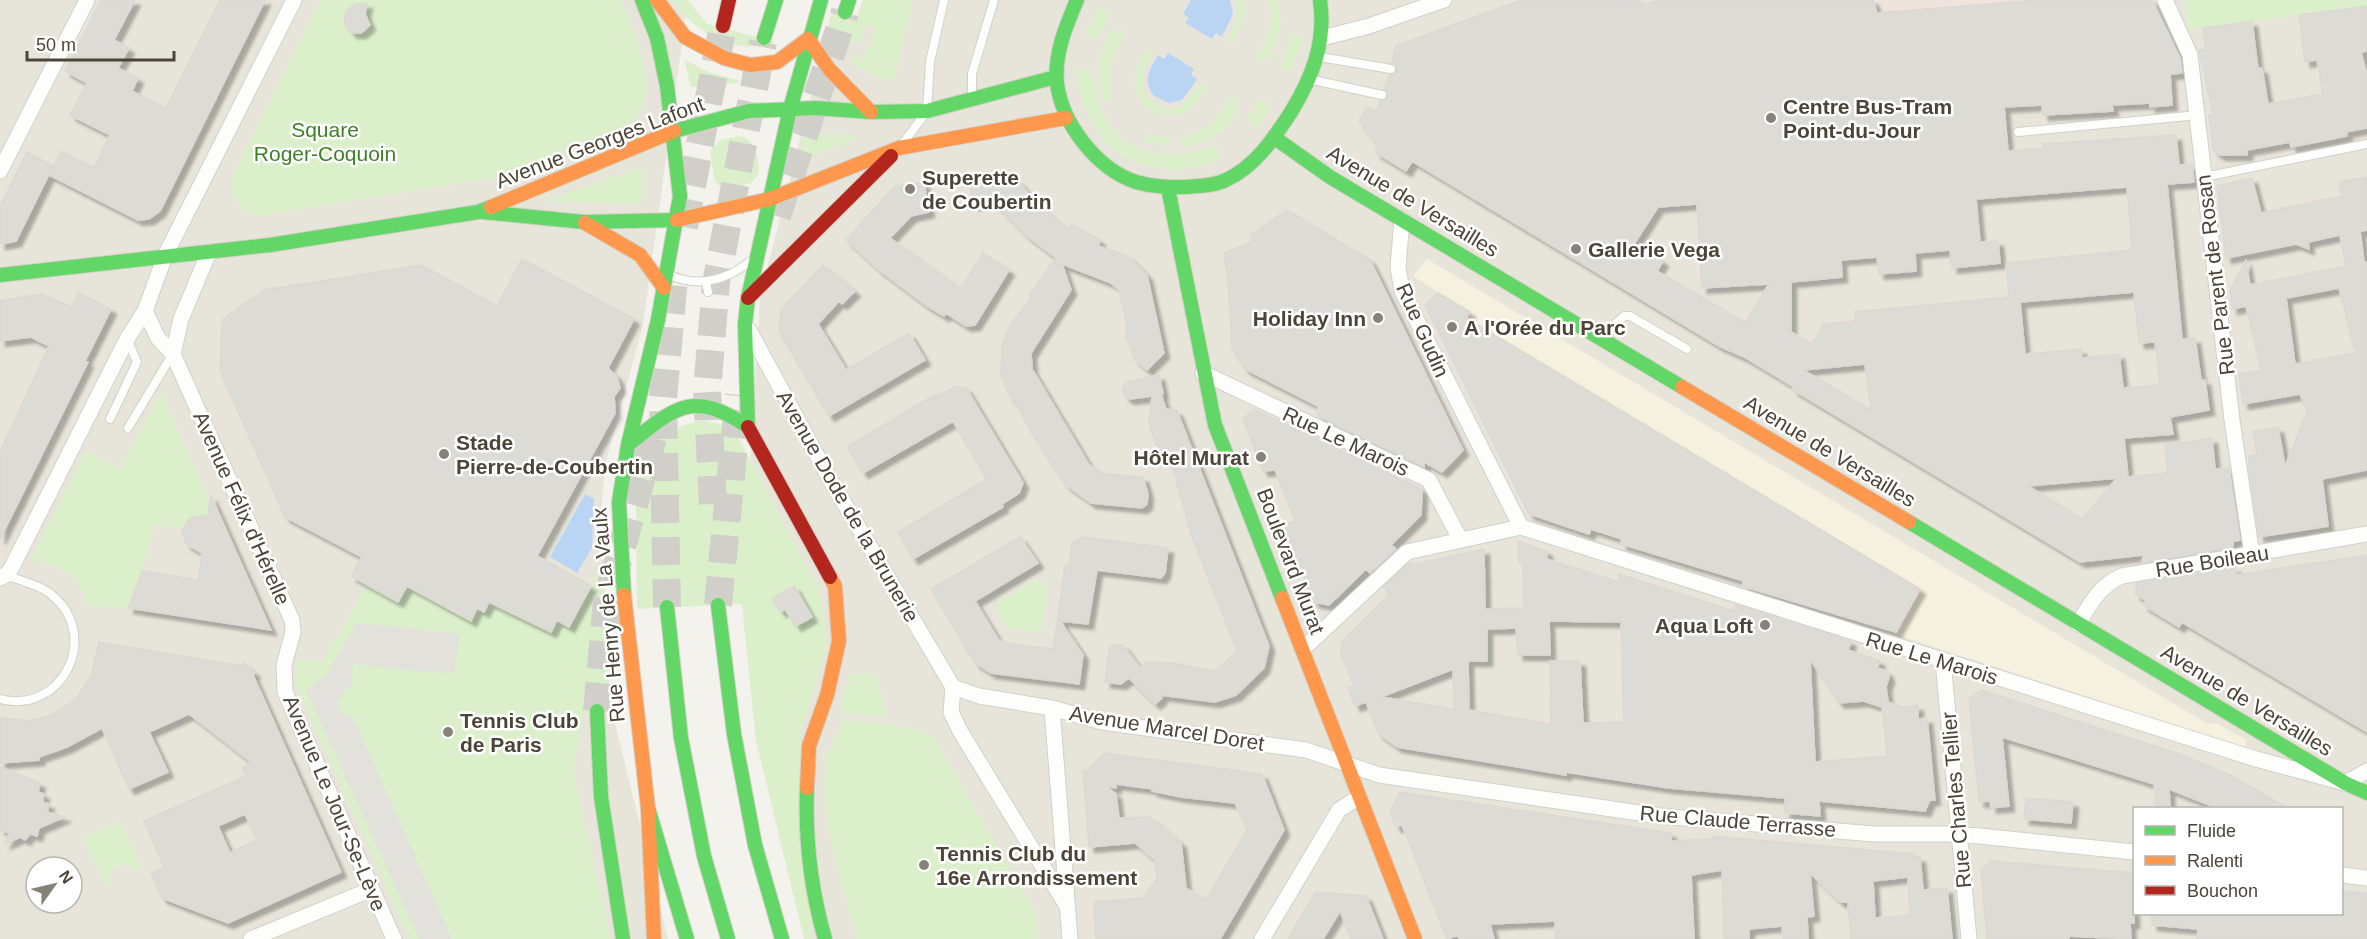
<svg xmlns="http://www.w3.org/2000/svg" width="2367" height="939" font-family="Helvetica,sans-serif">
	<defs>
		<filter id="shadow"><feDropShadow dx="5.5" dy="5.5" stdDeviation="1.5" flood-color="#0004"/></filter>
	</defs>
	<rect width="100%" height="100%" fill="#f3f2ed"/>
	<path fill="#e7e5da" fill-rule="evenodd" d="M0,0H688L643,325L605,465L601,511L610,703L668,939H0ZM36,867H72V903H36Z
		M863,0H2367V939H804L756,740L742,603L760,297L833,9L857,17ZM2134,808H2342V914H2134Z"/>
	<path fill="#f6f0df" d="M1427,259L2208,724L2216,723L2246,740V746L2241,747L1895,634L1920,589L1466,318L1469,312L1413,276Z"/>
	<path fill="#eee3dd" d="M1873,0H2037L1877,13Z"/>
	<path fill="#dcefcb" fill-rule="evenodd" d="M320,0H621C634,31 662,93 633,120C588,146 543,165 493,178L265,215L246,212L232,194V177ZM355,4L369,24L361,33L349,31L344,21L346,11Z
		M672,0H688L707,24L776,42C736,57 695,33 672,0Z
		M863,0H913L894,78C883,85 864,68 852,62L854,55L865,59L875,28L866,25L862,41L832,44L829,21L833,9L857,17Z
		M1236,0H1243L1246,14L1233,43L1227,39L1239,17Z
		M1269,0H1278L1281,23L1271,58L1268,57L1261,62L1255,58C1268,40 1274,22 1269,0Z
		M2185,0H2367V6L2188,30Z
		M1100,7L1111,13L1096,39L1085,33Z
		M1119,29L1126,34C1111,54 1106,73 1113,97L1104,101C1097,77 1097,54 1110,32Z
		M1292,34L1303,36L1290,73L1280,67Z
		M1147,49L1153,53L1144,70L1143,90C1163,124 1186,108 1201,82L1208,86C1202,95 1197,105 1187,111C1162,125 1130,103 1135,75C1137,65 1142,57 1147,49Z
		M684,59L711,73L738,80V83L691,87Z
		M1077,70H1091C1094,85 1096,101 1103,115C1125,158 1176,162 1216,145L1221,158C1150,191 1082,149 1077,70Z
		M1231,98L1237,102L1235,105L1239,112C1224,132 1207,143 1183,147L1181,138C1207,131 1217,120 1231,98Z
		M1260,99L1271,105L1257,128L1246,121Z
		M804,133L853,136L854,138L801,161L798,159Z
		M1146,134L1170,139V147L1143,141Z
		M739,136C755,138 761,161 758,175L751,183L727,190L715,182L710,151L720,140Z
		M641,167V203L638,204L546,201Z
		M161,393L210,502L207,518H190L182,528L155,524L142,571L128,608L86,605C84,575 56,566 31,558L86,451L120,470Z
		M700,421C715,422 727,424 737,435L817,587L826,624L825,653L800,733L812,939L804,938L756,740L742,604L637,609L636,491C642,453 661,428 700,421Z
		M604,562L610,703L584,711L573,771L611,939H409L295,684L297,659L323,662L367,585L398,602L407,586L471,620L477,608L485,612L491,599L522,619L524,617L551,632L557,620L569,626Z
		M1036,580L1043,581L1048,587L1042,629L1037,633L1007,628L996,609L998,602Z
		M849,674H876L887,716L838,713Z
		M844,720L913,727L934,739L1035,911L1038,939H857C845,890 813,801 828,753C832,742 839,731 844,720Z
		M120,821L141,868L134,871L128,865H118L110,873V884L106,886L83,838Z"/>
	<path fill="#e2e1dc" d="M357,623L460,634L454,674L353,664L352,684L340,697L337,707L340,712L353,718L452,939H419L306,690L326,675Z"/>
	<path fill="#bad5f3" d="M1191,0H1230L1233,14L1222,37L1216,33L1212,39L1185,23L1189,18L1183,14Z
		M1168,53L1194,69L1191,75L1197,79L1182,100L1169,103L1153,95C1143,80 1149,70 1158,55L1164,59Z
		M585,494L594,499L592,548L577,573L550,557Z"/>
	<path fill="#dddbd5" stroke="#dcd9d2" stroke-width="1.5" fill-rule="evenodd" filter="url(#shadow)" d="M101,0H135L114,40L129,48L118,68L138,78L132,91L166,108L220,0H265L160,211L149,219L138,220L49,175L61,151L94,168L110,135L70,115L87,83L65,71Z
		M1521,0H1640L1642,6L1658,0H1873L1877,13L2037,0H2152L2180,58L2182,73L2170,74L2172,105L2150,107V103L2112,105L2113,111L2043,115L2042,105L2004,107L2008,151L2044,148L2043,144L2176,135L2179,165L2192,164L2194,182L2167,184L2182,339L2195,338L2201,380H2205L2209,410L2170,417L2173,434L2124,438L2128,477L2168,473L2165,445L2212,438L2215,469L2229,468L2240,540L2233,541V547L2142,563L2143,555L2080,562L1792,389L1794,387L1746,358L1719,346L1412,161L1406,171L1375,152L1378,146L1359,121L1367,107L1376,112L1380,101L1388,97L1384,90L1389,75L1394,74L1397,69L1392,63L1395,46ZM2127,187L2132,250L2006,263L2009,297L1855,312L1856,321L1824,324L1812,344L1791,332V282L1842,277L1841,260L1877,257L1879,274L1916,271L1915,253L1950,250L1952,268L2000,263L1998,241L1980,242L1976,199ZM1697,204L1702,288L1769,284L1745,323L1657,271L1663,261L1634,244L1658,207ZM2134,292L2139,343L2155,342L2160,385L2123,388L2119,354L2082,358L2081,349L2025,354L2020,302ZM1865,364L1871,410L1803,370ZM2117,478L2082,519L2028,486Z
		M367,3L365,14L370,25L361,33H352L344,23L346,11L355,4Z
		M2367,6V51L2361,52L2367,75V128L2346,132L2347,136L2291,147L2290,142L2247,150V155H2220L2213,150L2209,115L2213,114L2199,50H2206L2203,28L2252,21L2258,69L2262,68L2268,104L2323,94L2317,60L2305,62L2299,15Z
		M27,152L53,166L16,241L0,244V206Z
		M995,170L1019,181L1034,201L1067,229L1071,224L1100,240L1098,246L1128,256L1147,275L1164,353L1147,370L1134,359L1126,335L1127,326L1119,290L1111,283L1062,264L1071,290L1031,353L1032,369L1089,465L1103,474L1143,477L1148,494L1147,504L1142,508L1091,503L1066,485L1031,432L1015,401L1010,397L1001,376L1002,344L1012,323L1030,299L1031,292L1056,258L1027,236L999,207L991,202L973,205L968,175Z
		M2367,177V230L2360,231L2364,262H2367V470L2322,479L2328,526L2259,537L2249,466V456L2257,455L2253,431L2278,427L2285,466L2307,412L2300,394L2243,404L2239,374L2261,370L2246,306L2232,309L2230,290L2246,261L2250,285L2346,266L2340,235L2308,242L2309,249L2296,244L2226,258L2217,186L2252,178L2261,213L2342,196L2339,182ZM2339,288L2355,353L2295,364L2286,298Z
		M924,182L929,212L911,216L890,238L961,289L983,253L1009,270L975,325L966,326L946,313L944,316L927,306L879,270L846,240L895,186Z
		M1287,210L1370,260L1463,450L1442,472L1424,462V467L1317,416L1318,406L1245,369L1232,349L1228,282L1224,253L1253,241L1250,235Z
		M522,259L634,319L608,368L617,377L620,388L614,396L615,413L537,556L591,586L569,627L557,620L551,632L489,602L484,612L477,608L471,621L407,586L398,602L351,576L362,557L285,517L220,371L222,320L264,290L421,265L497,306Z
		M823,265L855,291L842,304L839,301L818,324L846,370L909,333L925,360L829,416L779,331L781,309Z
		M78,293L111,309L85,361L88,362L0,539V452L49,346L31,337L0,341V301L41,294L72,307Z
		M1438,293L1470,312L1466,318L1920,589L1896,632L1742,586L1744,581L1621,544L1622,539L1591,529L1589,534L1529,514L1425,305Z
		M1159,375L1163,394H1161L1166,409L1177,411L1269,646L1264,668L1236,695L1215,702L1160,695L1162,698L1155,704L1129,678L1121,684L1105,682L1109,648L1115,644L1123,645L1140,668L1147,662L1174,663L1211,671L1219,668L1237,651L1191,534L1176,480L1181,481L1157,447L1149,423L1152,396L1130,399L1125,397L1122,388L1127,382Z
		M956,386L966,388L1023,483L1019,493L1002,504L1003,507L913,559L898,532L987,479L953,421L863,473L847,447L936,394L938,396Z
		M1254,409L1422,489L1421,515L1391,545L1396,549L1370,573L1366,569L1329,605L1314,602L1284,525L1295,521L1275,470L1263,471L1243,419Z
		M211,496L271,630L128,608L142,571L198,580L202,553L186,544L182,531L190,518L208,515Z
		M1020,537L1038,563L975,601L998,639L1004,643L1053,649L1065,565L1069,566L1072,543L1082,537L1168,548L1165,573L1161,578L1097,570L1088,624L1060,621L1083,655L1079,684L991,673L975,663L931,589Z
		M1518,541L1547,551V559L1619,582V574L1734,611L1736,605L1851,641L1848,650L1880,661L1877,668L1887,671L1889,677L1886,687L1888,702L1904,707L1918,705V719L1927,718L1935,800H1930L1925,811L1819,801L1820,816L1785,813V798L1669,788L1566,772V775L1397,747L1378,733L1366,702L1355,706L1348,688L1354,686L1340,651L1343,640L1390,594L1383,587L1409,563L1411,565L1484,549L1485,609L1524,608L1523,562H1519ZM1549,621L1621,622L1624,722L1583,723L1580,661H1550L1551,724L1469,710L1468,661H1487V629L1516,628L1518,655H1550ZM1810,659L1839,703L1863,701L1882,707L1887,756L1815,762ZM1453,669L1454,709L1381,697Z
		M2367,555V732L2182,622L2179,627L2143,605L2146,600L2135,594L2137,583L2235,567L2236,575Z
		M794,586L812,617L796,626L785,609L781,612L772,599Z
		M99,642L241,666L244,663L255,673L253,675L341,872L228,923L162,898L151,873L164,867L144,821L246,776L242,768L252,763L189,714L149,732L168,772L129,789L102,728L67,747L39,757V760L0,763V717L28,721L52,715L65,707L78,696L91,676ZM245,814L257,840L230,853L218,826Z
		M1981,690L2179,754L2228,774L2287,808H2217L2169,789L2170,808H2156L2154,784L2002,737L2009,806L1991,808L1990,801L1979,802L1969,699Z
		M1105,753L1262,774L1284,830L1220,939H1096L1094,902L1142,898L1157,879L1155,860L1135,843L1089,847L1083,770L1086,772ZM1116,784L1153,789L1152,791L1181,797L1235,803L1247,830L1206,900L1186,888L1181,843L1150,817L1119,818L1116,794L1106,786L1116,788Z
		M0,767L40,783L38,792L44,794L42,802L49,804L47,812L65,817L39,828L37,836L30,834L25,840L20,837L5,844L9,833L0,830Z
		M1400,792L1671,833V841L1713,839L1712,836L1914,854V857H1920L1923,890L1947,888L1952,939H1851L1848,902H1840L1810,873L1814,916L1807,917L1808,939H1783L1782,926L1749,929V939H1724L1722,870L1691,875L1694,939H1555V921L1490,924L1494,939H1459L1458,935L1447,939L1402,825L1396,827L1390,812ZM1908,877L1910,915L1875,918L1873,881Z
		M2026,798L2073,802L2071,823L2024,819Z
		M1991,861L2134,873V923H2130L2131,939L2068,936L2069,939H1987L1981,871Z
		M2342,891L2367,893V939H2197L2198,929L2152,925V914H2342Z
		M1315,892L1366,896L1383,939H1351L1340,911L1323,939H1288Z"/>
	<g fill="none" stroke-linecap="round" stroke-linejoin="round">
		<path stroke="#d1cfc9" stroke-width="28" stroke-dasharray="28 14" stroke-linecap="butt" d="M777,216L845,12
			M684,227L722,31
			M713,504L707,391L716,283L763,42
			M718,605L739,395
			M667,607L663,399L674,278
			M597,711L607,600L656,427"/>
		<g stroke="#d1d0ca" stroke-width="10">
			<path id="lane" d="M1320,57L1391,69
				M1313,80L1382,95
				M972,94V74L994,0
				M2018,132L2188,116
				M904,142L927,111L930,62L944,0
				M2204,177L2367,144
				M668,274C695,288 726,281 749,262
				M706,283L708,292
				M1603,335L1624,316H1630L1687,349
				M110,419L137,362L128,341
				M128,428L172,355
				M0,699C62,715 101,637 53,596C41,585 21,581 6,575"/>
		</g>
		<g stroke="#d1d0ca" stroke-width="17">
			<path id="street" d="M2165,0L2190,55L2232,420L2252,555
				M1322,38L1369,26L1444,0
				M0,171L87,0
				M1402,220L1398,267L1402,291L1521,527
				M145,311L158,338L173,354L292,620L293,632L284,665L285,692L394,939
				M749,330L828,476L953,687
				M173,354L181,319L209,252
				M1203,373L1429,480L1460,539
				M1521,527L2256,759L2345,783L2367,771
				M0,578L6,575L12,567L127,339L145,311L165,256L294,0
				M2078,624C2090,604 2100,585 2122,576L2367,534
				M1303,649L1407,552L1521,527
				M1943,661L1969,939
				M953,687L979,696L1052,708L1102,722L1306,750L1379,775L1660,816L1874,834H1960L2134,852
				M953,687L951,712L960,731L1067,906
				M1052,708L1070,939
				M2342,875L2367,878
				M251,939L372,889
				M1262,939L1339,810L1359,797"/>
		</g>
		<g stroke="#d3d0c3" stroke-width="16">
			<path id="fast" d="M1077,0C1066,26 1054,54 1057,83C1062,124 1097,169 1136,182C1153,187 1169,187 1186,187C1199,186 1214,186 1226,180C1256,166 1274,138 1291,112C1313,76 1326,42 1320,0
				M845,12L849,0
				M764,38L776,0
				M790,109L821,0
				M674,131L749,111L815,108L871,112L927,111L1056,77
				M1275,138L1330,177L1682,387
				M1168,188L1215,425L1282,598
				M482,212L584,222L677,220
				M0,275L270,245L478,212L491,207
				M748,427L745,324L748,298L790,109
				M628,445C675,407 693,389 748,427
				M1909,522L2345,783L2367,793
				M624,595L619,502L628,445L658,320L680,196L667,86L657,38L642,0
				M718,605L734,734L755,845L782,939
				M667,607L681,738L704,856L728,939
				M597,711L601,797L623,939
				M807,788C805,839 811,890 825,939
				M648,808L687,939"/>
		</g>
		<g stroke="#d3d0c3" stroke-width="16">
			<path id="slow" d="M657,0L685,37L724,58L750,65L777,62L808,39L829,69L871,112
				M491,207L674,131
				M677,220L770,199L899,148L1066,118
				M585,223L640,255L664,288
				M1682,387L1909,522
				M624,595L648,808L654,939
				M1282,598L1415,939
				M807,788L809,746L827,695L839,641L835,586L830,577"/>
		</g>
		<g stroke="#d3d0c3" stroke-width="16">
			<path id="jam" d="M723,26L729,0
				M748,298L891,156
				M748,427L830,577"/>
		</g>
		<use href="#lane" stroke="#fdfdfc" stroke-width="8"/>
		<use href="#street" stroke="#fdfdfc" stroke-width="15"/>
		<use href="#fast" stroke="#63d668" stroke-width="14"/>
		<use href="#slow" stroke="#ff974d" stroke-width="14"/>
		<use href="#jam" stroke="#b3261e" stroke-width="14"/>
	</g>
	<g fill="#868277" stroke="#fff" stroke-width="2">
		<circle cx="1771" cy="118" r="6"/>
		<circle cx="910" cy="189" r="6"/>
		<circle cx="1576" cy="249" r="6"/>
		<circle cx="1378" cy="318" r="6"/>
		<circle cx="1452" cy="327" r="6"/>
		<circle cx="444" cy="454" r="6"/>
		<circle cx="1261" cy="457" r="6"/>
		<circle cx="1765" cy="625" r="6"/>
		<circle cx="448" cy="732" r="6"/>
		<circle cx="924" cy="865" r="6"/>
	</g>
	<g text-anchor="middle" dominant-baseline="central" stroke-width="5" stroke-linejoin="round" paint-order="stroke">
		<g font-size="21" font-weight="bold" fill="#4b4537" stroke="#fff" text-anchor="start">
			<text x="1783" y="106">Centre Bus-Tram<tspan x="1783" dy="24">Point-du-Jour</tspan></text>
			<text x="922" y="177">Superette<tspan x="922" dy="24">de Coubertin</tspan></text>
			<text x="1588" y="249">Gallerie Vega</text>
			<text x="1366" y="318" text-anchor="end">Holiday Inn</text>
			<text x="1464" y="327">A l'Orée du Parc</text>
			<text x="456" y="442">Stade<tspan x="456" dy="24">Pierre-de-Coubertin</tspan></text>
			<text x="1249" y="457" text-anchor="end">Hôtel Murat</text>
			<text x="1753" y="625" text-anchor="end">Aqua Loft</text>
			<text x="460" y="720">Tennis Club<tspan x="460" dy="24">de Paris</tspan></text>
			<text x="936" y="853">Tennis Club du<tspan x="936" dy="24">16e Arrondissement</tspan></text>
		</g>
		<g font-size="21" fill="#3c8224" stroke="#fff">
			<text x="325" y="129">Square<tspan x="325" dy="24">Roger-Coquoin</tspan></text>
		</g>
		<g font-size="21" fill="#4b4537" stroke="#fff">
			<text transform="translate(600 142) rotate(-21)">Avenue Georges Lafont</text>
			<text transform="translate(1413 201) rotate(31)">Avenue de Versailles</text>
			<text transform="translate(2215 275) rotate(-97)">Rue Parent de Rosan</text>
			<text transform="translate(1423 330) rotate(66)">Rue Gudin</text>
			<text transform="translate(1346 441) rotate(25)">Rue Le Marois</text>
			<text transform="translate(1830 451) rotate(31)">Avenue de Versailles</text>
			<text transform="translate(848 506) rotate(60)">Avenue Dode de la Brunerie</text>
			<text transform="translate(242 508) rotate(66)">Avenue Félix d'Hérelle</text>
			<text transform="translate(1291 561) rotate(69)">Boulevard Murat</text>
			<text transform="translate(2212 561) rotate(-9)">Rue Boileau</text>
			<text transform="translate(608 615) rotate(-95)">Rue Henry de La Vaulx</text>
			<text transform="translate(1932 658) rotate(17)">Rue Le Marois</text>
			<text transform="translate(2247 700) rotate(31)">Avenue de Versailles</text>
			<text transform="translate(1167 728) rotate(9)">Avenue Marcel Doret</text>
			<text transform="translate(1956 800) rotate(-95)">Rue Charles Tellier</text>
			<text transform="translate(335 803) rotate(67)">Avenue Le Jour-Se-Lève</text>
			<text transform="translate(1738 821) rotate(5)">Rue Claude Terrasse</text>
		</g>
	</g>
	<rect x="2133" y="807" width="210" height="108" fill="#ffffff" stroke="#b7b5af" stroke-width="1.5"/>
	<rect x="2145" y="826" width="30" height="9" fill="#63d668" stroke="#b7b5af" stroke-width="1.5"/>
	<text x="2187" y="837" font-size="18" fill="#4b4537">Fluide</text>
	<rect x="2145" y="856" width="30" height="9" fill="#ff974d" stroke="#b7b5af" stroke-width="1.5"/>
	<text x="2187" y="867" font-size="18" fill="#4b4537">Ralenti</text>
	<rect x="2145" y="886" width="30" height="9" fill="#b3261e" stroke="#b7b5af" stroke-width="1.5"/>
	<text x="2187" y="897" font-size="18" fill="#4b4537">Bouchon</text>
	<g transform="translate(54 885) rotate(56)"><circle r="28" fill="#ffffff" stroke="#b7b5af" stroke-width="1.5"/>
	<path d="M0-4.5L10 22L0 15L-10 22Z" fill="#868277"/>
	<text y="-9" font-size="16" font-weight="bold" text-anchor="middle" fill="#4b4537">N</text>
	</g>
	<path d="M27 51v9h147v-9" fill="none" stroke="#4b4537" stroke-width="3"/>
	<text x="36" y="51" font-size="18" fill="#4b4537" stroke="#ffffff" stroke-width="4.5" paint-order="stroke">50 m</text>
</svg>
